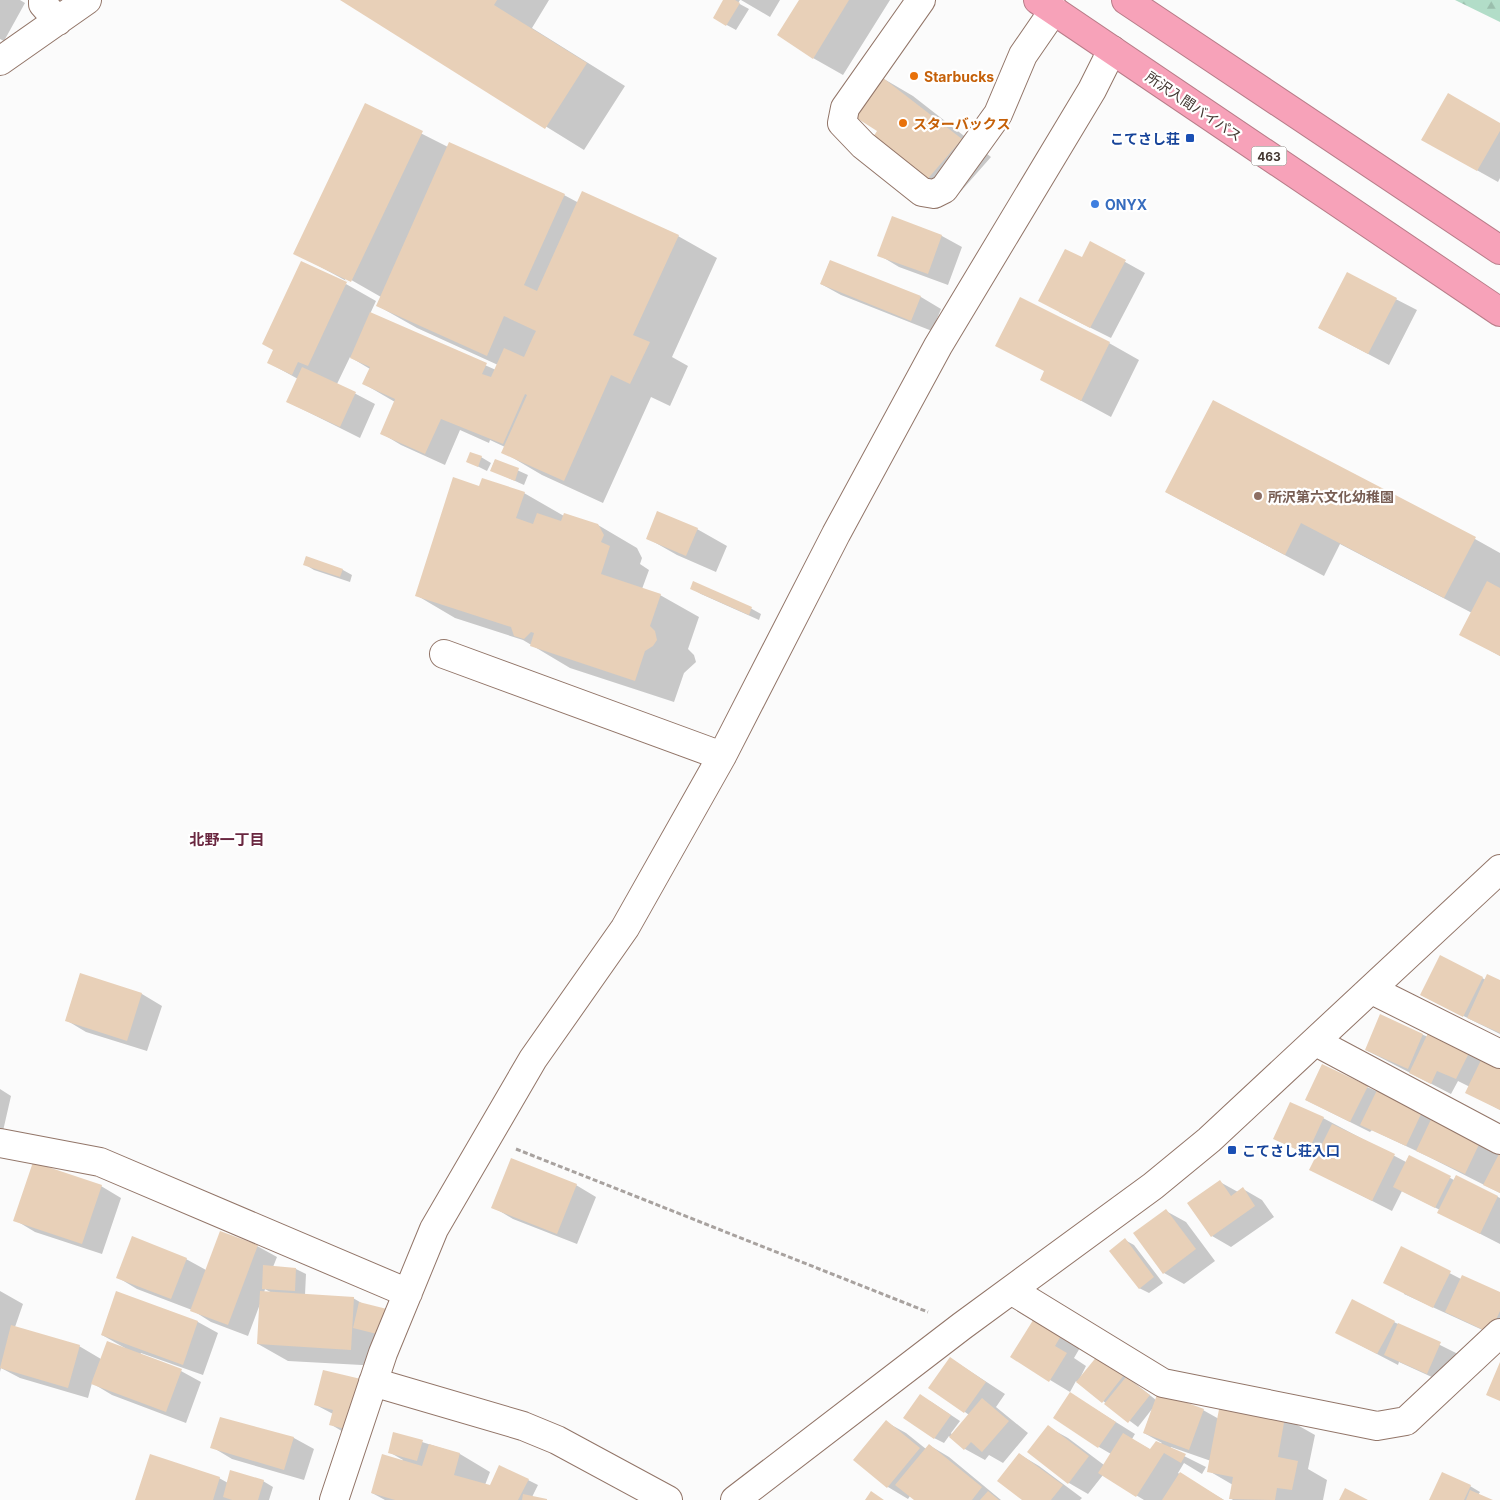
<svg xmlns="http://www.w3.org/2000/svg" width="1500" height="1500" font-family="Inter,'Noto Sans JP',sans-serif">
	<defs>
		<pattern id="forest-firs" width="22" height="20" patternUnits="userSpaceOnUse" patternTransform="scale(1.25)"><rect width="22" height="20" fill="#b2ddc8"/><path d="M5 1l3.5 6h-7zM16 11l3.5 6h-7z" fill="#9abeac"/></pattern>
	</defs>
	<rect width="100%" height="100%" fill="#fbfbfb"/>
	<path fill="url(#forest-firs)" d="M1455,0H1500V22Z"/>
	<path fill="#0003" fill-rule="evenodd" d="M0,0H20L25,3L4,41L0,39Z
		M342,0H549L532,28L625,86L584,150Z
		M725,0H740L738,3L749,9L736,30L714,18Z
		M741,0H780L770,17Z
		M800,0H890L843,75L813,58Z
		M884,79L913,96L991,157L955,198L926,181L879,131Z
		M365,105L448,147L564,195L579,203L678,236L717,258L672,357L688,366L670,406L651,397L603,503L542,475L503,452L505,447L490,440L489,443L460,430L445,465L401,445L381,433L395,402L364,384L370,369L350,357L337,384L375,404L360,438L288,402L298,379L269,363L346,284L376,301L370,314L496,370L498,365L417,328L378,306L381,297L346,277L345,280L352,284L295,253Z
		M1500,124V178L1498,182L1423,140Z
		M893,218L942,236L962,247L948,285L899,267L879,255Z
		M1091,243L1145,273L1111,338L1059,312Z
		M830,261L921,297L941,309L932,331L841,295L821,284Z
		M1347,274L1417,310L1389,365L1319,328Z
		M1109,343L1139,360L1111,417L1041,379Z
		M481,457L491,463L487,471L467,461Z
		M495,460L528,475L524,485L491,470Z
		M480,487L524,493L564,516L598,525L637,548L642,558L640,564L649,570L642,589L660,595L699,617L688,649L694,655L696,662L684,673L674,702L570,668L523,640L455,618L416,595Z
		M1166,492L1475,539L1500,553V656L1461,634L1472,613L1340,544L1324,576Z
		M697,529L727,546L716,572L677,555L647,538Z
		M306,557L343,570L352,575L350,582L314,570L304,564Z
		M694,583L752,609L761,614L759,620L701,594L691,588Z
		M1441,957L1486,980L1500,982V1034L1421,995Z
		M80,975L142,994L162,1006L147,1051L86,1032L66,1020Z
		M1381,1016L1428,1037L1430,1033L1500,1066V1110L1467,1092L1470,1087L1458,1081L1451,1094L1366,1050Z
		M1367,1087L1500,1147V1193L1427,1156L1372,1130L1370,1132L1306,1100Z
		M0,1089L11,1096L3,1131L0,1130Z
		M1323,1118L1406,1162L1409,1156L1454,1180L1456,1176L1500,1198V1244L1459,1223L1440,1210L1402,1191L1392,1211L1311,1170L1316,1159L1275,1139Z
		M1220,1182L1238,1192L1243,1189L1262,1200L1274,1217L1231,1247L1212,1236Z
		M576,1185L596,1197L577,1244L513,1219L493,1207Z
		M101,1186L121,1198L102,1254L35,1232L15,1220Z
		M1166,1211L1186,1222L1215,1261L1184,1284L1164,1273Z
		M1125,1240L1134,1245L1163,1283L1149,1293L1139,1288Z
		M257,1246L277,1257L273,1267L296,1269L306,1274L305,1295L353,1298L365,1305L386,1310L380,1366L288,1361L258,1344L260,1304L248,1336L211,1322L192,1310L137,1289L117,1277L186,1259L206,1270ZM265,1289L272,1293H264Z
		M1401,1248L1461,1279L1500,1294V1338L1404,1294Z
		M0,1291L23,1304L15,1327L79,1346L101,1359L125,1348L102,1335L117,1293L198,1322L218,1333L203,1375L141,1353L140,1355L181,1371L201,1382L186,1423L112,1395L92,1383L88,1398L20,1378L1,1368L0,1372Z
		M1036,1318L1081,1346L1074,1358L1086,1366L1079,1380L1108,1362L1156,1400L1203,1410L1219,1419L1285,1418L1315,1435L1308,1469L1327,1480L1323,1500H1233L1230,1498L1233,1485L1209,1471L1211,1461L1171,1447L1170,1449L1206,1467L1202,1474L1184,1463L1178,1473L1224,1500H1144L1103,1475L1088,1494L1069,1483L1048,1427L1068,1438L1104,1465L1111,1454L1099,1447L1071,1394L1135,1434L1132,1439L1151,1450L1162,1443L1144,1433L1152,1409L1138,1427L1076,1381L1070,1392L1012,1357Z
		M1394,1322L1460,1355L1447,1384L1399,1362L1398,1365L1356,1343Z
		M950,1358L1005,1394L996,1407L1028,1433L1003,1463L989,1455L985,1460L965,1449L949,1436L944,1443L934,1438L930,1401L960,1421L951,1433L952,1435L969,1415L965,1412Z
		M381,1392L369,1440L350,1436L330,1424L333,1414L316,1405Z
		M221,1419L294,1438L314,1449L304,1480L232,1459L212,1447Z
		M886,1422L906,1433L926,1449L929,1445L949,1457L1001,1500H916L910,1496L908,1499L888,1487L855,1460Z
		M422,1442L460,1454L490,1472L485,1485L491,1487L528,1480L538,1485L532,1497L545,1500H385L372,1493L403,1460L389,1452Z
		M1019,1454L1039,1466L1082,1498L1080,1500H1024Z
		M219,1478L228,1483L263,1481L273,1487L269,1500H137Z
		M1470,1486L1480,1492L1478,1495L1490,1500H1430Z"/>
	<path fill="#e8d0b8" d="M340,0H497L494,5L587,63L545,129Z
		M723,0H735L740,3L726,26L713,18Z
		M799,0H849L813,59L777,35Z
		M883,78L962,139L925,182L861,156L877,131L852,115Z
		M1448,93L1500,123V131L1477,171L1421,140Z
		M365,103L423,131L351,282L293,254Z
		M449,142L565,194L524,285L537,291L582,191L679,235L633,335L650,342L630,384L611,375L564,481L501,453L527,395L525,394L503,444L441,419L425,454L380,434L395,399L362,384L370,367L350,358L370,312L487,363L482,374L491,377L504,348L524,357L533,337L536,331L504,316L487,356L376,306Z
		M892,216L942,235L928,274L877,256Z
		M1090,241L1126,260L1090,328L1038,301L1065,249L1082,257Z
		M830,260L921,296L911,321L820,284Z
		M301,261L347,282L308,366L298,362L292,375L267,363L273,350L262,344Z
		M1347,272L1397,298L1368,354L1318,328Z
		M1020,297L1110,342L1081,401L1040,380L1044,371L995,346Z
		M302,367L356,392L340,427L286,402Z
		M1213,400L1476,537L1444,598L1301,523L1285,555L1165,492Z
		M470,452L482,456L478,467L466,462Z
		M495,459L519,468L515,481L490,471Z
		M453,477L479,486L482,478L525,492L516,518L533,524L537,513L561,521L564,513L598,524L604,535L601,542L610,546L601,574L661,594L650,626L655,631L657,640L653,646L645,651L635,681L530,646L534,633L531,632L524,639L514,636L511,627L415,596Z
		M657,511L698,528L686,556L646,539Z
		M306,556L343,569L340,577L303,565Z
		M693,581L752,607L749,615L690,589Z
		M1487,581L1500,588V656L1459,635Z
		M1440,955L1483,977L1463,1017L1420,995Z
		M80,973L142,993L127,1041L65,1021Z
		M1487,974L1500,980V1033L1467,1018Z
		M1380,1014L1423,1034L1408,1069L1365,1050Z
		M1429,1031L1470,1051L1456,1079L1437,1071L1431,1084L1409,1073Z
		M1483,1056L1500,1065V1110L1465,1093Z
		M1322,1064L1368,1086L1350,1122L1305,1100Z
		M1378,1088L1423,1110L1406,1146L1360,1125Z
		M1290,1102L1324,1117L1307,1154L1273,1139Z
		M1434,1113L1483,1136L1465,1174L1416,1151Z
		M1332,1124L1395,1154L1372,1201L1309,1170Z
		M1500,1152V1193L1483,1185Z
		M1409,1155L1451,1176L1435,1208L1393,1187Z
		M511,1158L577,1184L557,1234L491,1208Z
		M33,1162L102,1185L82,1244L13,1221Z
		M1456,1175L1498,1196L1480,1234L1437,1213Z
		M1220,1180L1231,1196L1243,1187L1255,1206L1211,1237L1187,1203Z
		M1166,1209L1196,1249L1163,1274L1133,1233Z
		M220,1231L258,1245L228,1325L190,1311Z
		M132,1236L187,1258L171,1299L116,1278Z
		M1125,1238L1154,1277L1139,1289L1109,1251Z
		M1401,1246L1451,1271L1433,1308L1383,1283Z
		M263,1265L296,1268L295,1291L262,1289Z
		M1462,1275L1500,1292V1311L1490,1333L1445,1312Z
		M116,1291L198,1321L183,1365L101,1335Z
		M260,1291L354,1297L351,1350L257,1344Z
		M1352,1299L1395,1321L1377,1354L1335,1333Z
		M359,1302L387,1309L381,1335L353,1328Z
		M1035,1317L1062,1334L1055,1346L1067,1353L1049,1382L1010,1357Z
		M1398,1323L1441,1342L1427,1374L1384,1355Z
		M11,1325L80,1345L68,1388L0,1368Z
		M107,1341L182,1369L166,1412L91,1384Z
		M1098,1355L1124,1375L1102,1403L1076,1382Z
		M950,1357L986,1382L964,1413L928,1388Z
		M1500,1362V1401L1486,1395Z
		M323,1370L361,1379L349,1430L329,1425L333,1410L314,1405Z
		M1126,1377L1150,1395L1128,1423L1104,1404Z
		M1070,1392L1116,1422L1098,1448L1053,1418Z
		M1158,1392L1204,1409L1189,1450L1143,1433Z
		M920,1394L951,1415L934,1439L903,1418Z
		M982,1398L1009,1421L982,1452L971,1442L964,1450L949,1437Z
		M1220,1404L1285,1417L1278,1457L1298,1461L1292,1490L1277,1488L1275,1500L1229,1499L1233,1477L1207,1472Z
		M220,1417L294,1437L284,1470L210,1448Z
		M886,1420L920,1448L887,1488L853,1460Z
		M1048,1425L1089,1456L1068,1484L1027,1452Z
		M393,1432L423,1440L417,1461L388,1453Z
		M1123,1433L1150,1449L1156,1441L1186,1454L1181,1463L1164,1453L1136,1497L1098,1473Z
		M429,1444L460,1453L454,1475L490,1485L499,1465L529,1479L518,1500H395L371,1493L382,1454L422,1466Z
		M929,1444L982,1487L972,1500H914L895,1485Z
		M1019,1453L1063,1485L1051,1500H1022L997,1481Z
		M150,1454L220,1477L213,1500H135Z
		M230,1470L264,1480L258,1500H232L223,1497Z
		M1180,1472L1224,1500H1162Z
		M1442,1472L1471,1485L1464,1500H1429Z
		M1345,1488L1368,1500H1339Z
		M1470,1490L1493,1500H1466Z
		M871,1491L884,1500H865Z
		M988,1491L999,1500H980Z
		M523,1494L547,1499V1500H522Z"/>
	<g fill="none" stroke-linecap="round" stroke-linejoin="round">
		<g stroke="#927568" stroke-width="30">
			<path id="minor" d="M43,0V4L58,21
				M921,0L845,108L842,123L863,145L922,192L934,194L944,189L998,114L1023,55L1054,10
				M0,61L87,0
				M444,654L722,756
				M1372,990L1500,1054
				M1316,1042L1500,1140
				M0,1143L100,1162L408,1293
				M1011,1290L1163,1383L1377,1426L1406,1421L1500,1333
				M373,1382L523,1426L557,1440L668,1500
				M334,1500L383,1353L434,1229L533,1059L625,928L722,756L836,534L938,346L1092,90L1112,50
				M735,1500L962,1326L1153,1186L1209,1140L1500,869"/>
		</g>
		<g stroke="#b87d89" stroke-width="30">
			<path id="highway" d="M1038,0L1500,312
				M1126,0L1500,250"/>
		</g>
		<path stroke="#a8a29f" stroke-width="3" stroke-dasharray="5 2.5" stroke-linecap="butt" d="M516,1149L928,1312"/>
		<use href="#minor" stroke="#fff" stroke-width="28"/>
		<use href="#highway" stroke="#f7a2b9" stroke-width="28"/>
	</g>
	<g fill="#e8710a" stroke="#fff" stroke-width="2">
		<circle cx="914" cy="76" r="5"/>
		<circle cx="903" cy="123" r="5"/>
	</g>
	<g fill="#1a4fb4" stroke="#fff" stroke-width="2">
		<rect x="1185" y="133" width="10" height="10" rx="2.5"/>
		<rect x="1227" y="1145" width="10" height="10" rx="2.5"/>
	</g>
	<circle fill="#3f7fe0" stroke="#fff" stroke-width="2" cx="1095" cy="204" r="5"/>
	<circle fill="#8d6e63" stroke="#fff" stroke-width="2" cx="1258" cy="496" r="5"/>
	<g text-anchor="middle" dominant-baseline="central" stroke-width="4.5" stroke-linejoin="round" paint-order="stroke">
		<rect fill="#fff" stroke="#7b736f" stroke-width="1" x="1251.5" y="146.5" width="35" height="19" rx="4"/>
		<g font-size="12" font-weight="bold" fill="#433731">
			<text x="1269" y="156">463</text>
		</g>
		<g font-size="14" font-weight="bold" fill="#c56008" stroke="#fff" text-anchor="start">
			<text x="924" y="76">Starbucks</text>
			<text x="913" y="123">スターバックス</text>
		</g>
		<g font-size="14" fill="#433731" stroke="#fff">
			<text transform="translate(1194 106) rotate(34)">所沢入間バイパス</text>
		</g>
		<g font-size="14" font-weight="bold" fill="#164399" stroke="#fff" text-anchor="end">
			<text x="1180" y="138">こてさし荘</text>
			<text x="1242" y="1150" text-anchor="start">こてさし荘入口</text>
		</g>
		<g font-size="14" font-weight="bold" fill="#366cbe" stroke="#fff" text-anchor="start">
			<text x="1105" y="204">ONYX</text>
		</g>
		<g font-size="14" font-weight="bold" fill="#785e54" stroke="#fff" text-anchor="start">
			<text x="1268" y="496">所沢第六文化幼稚園</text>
		</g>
		<g font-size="15" font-weight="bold" fill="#6a2740" stroke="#fff">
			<text x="227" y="839">北野一丁目</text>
		</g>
	</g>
</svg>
